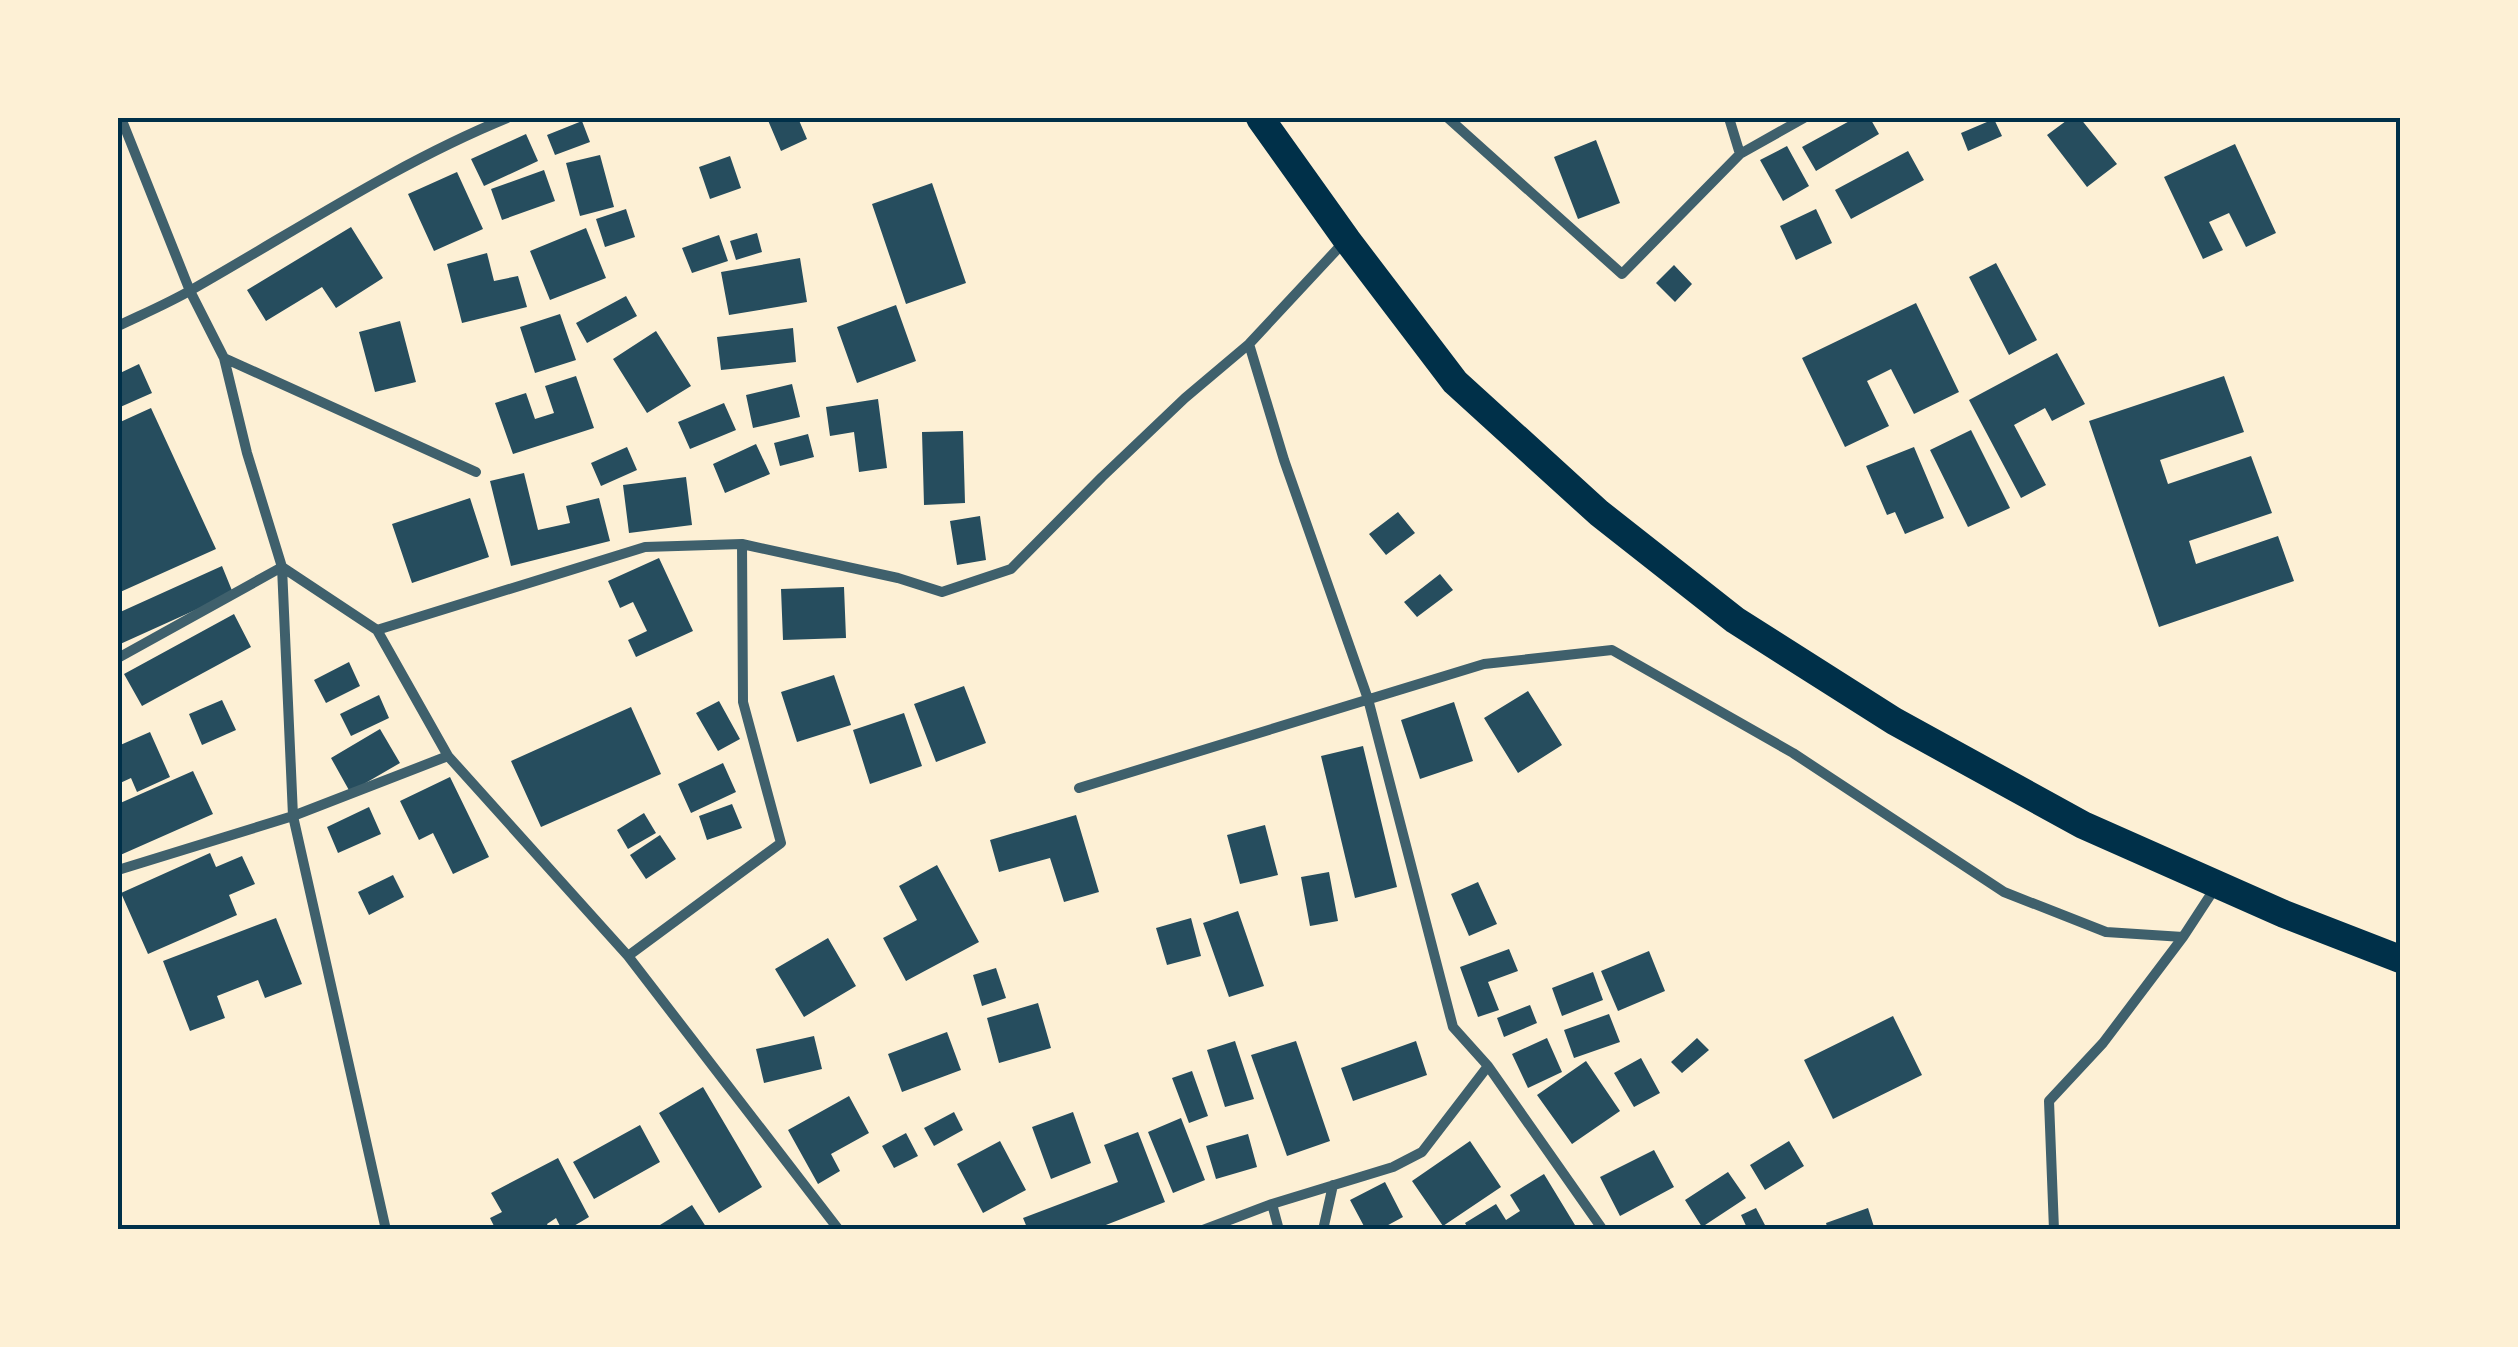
<svg xmlns="http://www.w3.org/2000/svg" width="2518" height="1347" font-family="Rubik,sans-serif">
	<rect width="100%" height="100%" fill="#fdf0d5"/>
	<path fill="#264d5e" d="M767,118H798L807,139L781,151Z
		M1855,118H1870L1879,134L1816,171L1802,147Z
		M2070,118H2080L2117,164L2087,187L2047,135Z
		M1994,119L2002,136L1968,151L1961,133Z
		M582,121L590,142L555,155L547,135Z
		M526,134L538,161L484,186L471,159Z
		M1596,140L1620,203L1578,219L1554,157Z
		M2235,144L2276,233L2246,247L2229,213L2209,222L2223,250L2203,259L2164,177Z
		M1787,146L1809,186L1783,201L1760,160Z
		M1908,151L1924,180L1851,219L1835,190Z
		M600,155L614,207L580,216L566,163Z
		M730,156L741,188L710,199L699,167Z
		M544,170L555,201L502,220L491,189Z
		M457,172L483,229L434,251L408,194Z
		M932,183L966,283L906,304L872,204Z
		M626,209L635,237L605,247L596,219Z
		M1816,209L1832,243L1796,260L1780,226Z
		M351,227L383,278L336,308L322,287L266,321L247,290Z
		M586,228L606,278L550,300L530,251Z
		M757,233L762,252L736,260L730,241Z
		M719,235L728,261L692,273L682,248Z
		M487,253L494,281L518,276L527,307L462,323L447,264Z
		M800,258L807,302L729,315L721,272Z
		M1996,263L2037,340L2009,355L1969,277Z
		M1674,265L1692,284L1675,302L1656,283Z
		M626,296L637,316L587,343L576,323Z
		M1916,303L1959,392L1914,414L1891,369L1867,381L1889,426L1845,447L1802,358Z
		M896,305L916,361L857,383L837,327Z
		M560,314L576,360L535,373L520,327Z
		M400,321L416,382L375,392L359,332Z
		M793,328L796,362L721,370L717,337Z
		M656,331L691,386L647,413L613,359Z
		M2057,353L2085,404L2052,421L2045,408L2014,425L2046,485L2021,498L1969,400Z
		M139,364L152,393L118,408V374Z
		M576,376L594,428L513,454L495,403L526,393L535,419L554,413L545,386Z
		M2224,376L2244,432L2160,460L2168,484L2251,456L2272,513L2189,541L2196,564L2278,536L2294,581L2159,627L2089,421Z
		M792,384L800,417L753,428L746,395Z
		M878,399L887,468L859,472L854,432L830,436L826,407Z
		M724,403L736,430L690,449L678,422Z
		M151,408L216,549L118,593V423Z
		M1971,430L2010,508L1968,527L1930,450Z
		M963,431L965,503L924,505L922,432Z
		M808,434L814,457L780,466L774,443Z
		M756,444L770,474L725,493L713,464Z
		M627,447L637,470L601,486L591,463Z
		M1914,447L1944,518L1905,534L1895,512L1887,515L1866,466Z
		M524,473L538,530L570,523L566,506L599,498L610,541L511,566L490,481Z
		M686,477L692,525L629,533L623,485Z
		M470,498L489,557L412,583L392,524Z
		M1398,512L1415,533L1386,555L1369,534Z
		M980,516L986,560L957,565L950,521Z
		M659,558L693,631L636,657L628,640L647,631L633,602L620,608L608,581Z
		M222,566L233,593L118,645V613Z
		M1440,574L1453,590L1417,617L1404,602Z
		M844,587L846,638L783,640L781,589Z
		M234,614L251,647L142,706L124,674Z
		M349,662L360,686L326,703L314,680Z
		M834,675L851,725L797,742L781,692Z
		M964,686L986,743L936,762L914,704Z
		M1528,691L1562,745L1518,773L1484,718Z
		M379,695L389,718L351,736L340,714Z
		M222,700L236,730L202,745L189,714Z
		M719,701L740,739L718,751L696,713Z
		M1454,702L1473,761L1420,779L1401,720Z
		M631,707L661,774L541,827L511,761Z
		M904,713L922,766L870,784L853,730Z
		M380,729L400,763L350,792L331,758Z
		M150,732L170,777L137,792L131,778L118,784V746Z
		M1363,746L1397,887L1355,898L1321,756Z
		M723,763L736,792L691,813L678,784Z
		M193,771L213,814L118,856V804Z
		M450,777L489,857L453,874L433,833L419,840L400,801Z
		M732,804L742,828L707,840L699,816Z
		M369,807L381,834L338,853L327,827Z
		M644,813L656,833L628,849L617,830Z
		M1076,815L1099,892L1064,902L1050,858L999,872L990,840Z
		M1265,825L1278,875L1240,884L1227,835Z
		M660,835L676,859L646,879L630,855Z
		M210,853L216,867L242,856L255,884L229,895L237,915L148,954L121,893Z
		M937,865L979,942L906,981L883,938L917,920L899,886Z
		M1329,872L1338,921L1310,926L1301,877Z
		M393,875L404,897L369,915L358,892Z
		M1478,882L1497,924L1469,936L1451,894Z
		M1238,911L1264,986L1229,997L1203,923Z
		M276,918L302,984L265,998L258,980L217,996L225,1018L190,1031L163,961Z
		M1191,918L1201,956L1167,965L1156,928Z
		M828,938L856,986L804,1017L775,969Z
		M1509,949L1518,971L1488,982L1499,1010L1478,1017L1460,967Z
		M1649,951L1665,991L1618,1011L1601,971Z
		M996,968L1006,998L982,1006L973,975Z
		M1593,972L1603,1000L1562,1016L1552,988Z
		M1038,1003L1051,1048L999,1063L987,1018Z
		M1530,1005L1537,1023L1504,1037L1497,1018Z
		M1609,1014L1620,1042L1574,1058L1564,1030Z
		M1893,1016L1922,1075L1833,1119L1804,1060Z
		M947,1032L961,1070L902,1092L888,1054Z
		M814,1036L822,1069L764,1083L756,1049Z
		M1547,1038L1562,1072L1528,1088L1512,1054Z
		M1697,1038L1709,1050L1682,1073L1671,1062Z
		M1235,1041L1254,1099L1225,1107L1207,1050Z
		M1296,1041L1330,1141L1287,1156L1251,1055Z
		M1416,1041L1427,1075L1353,1101L1341,1068Z
		M1641,1058L1660,1093L1634,1107L1614,1073Z
		M1586,1061L1620,1111L1572,1144L1537,1095Z
		M1192,1071L1208,1116L1189,1123L1172,1078Z
		M703,1087L762,1187L719,1213L659,1113Z
		M849,1096L869,1133L831,1154L840,1171L818,1184L788,1130Z
		M954,1112L963,1130L934,1146L924,1128Z
		M1073,1112L1091,1163L1051,1179L1032,1127Z
		M1181,1118L1205,1180L1173,1193L1148,1132Z
		M640,1125L660,1162L594,1199L573,1162Z
		M1138,1132L1165,1202L1093,1230H1028L1023,1218L1118,1182L1104,1145Z
		M906,1133L918,1156L894,1168L882,1146Z
		M1248,1134L1257,1167L1216,1179L1206,1146Z
		M1000,1141L1026,1190L983,1213L957,1164Z
		M1470,1141L1501,1187L1443,1226L1412,1181Z
		M1789,1141L1804,1166L1765,1190L1750,1165Z
		M1654,1150L1674,1187L1620,1216L1600,1177Z
		M558,1158L589,1217L567,1230H562L556,1218L547,1224L550,1230H496L490,1218L502,1212L491,1193Z
		M1728,1172L1746,1198L1702,1227L1685,1200Z
		M1544,1174L1578,1230H1469L1465,1223L1496,1204L1506,1220L1520,1211L1510,1195Z
		M1385,1182L1403,1217L1379,1230H1366L1350,1200Z
		M692,1205L708,1230H652Z
		M1756,1208L1766,1227L1761,1230H1748L1741,1215Z
		M1868,1208L1875,1230H1828L1826,1223Z"/>
	<g fill="none" stroke-linecap="round" stroke-linejoin="round">
		<path stroke="#3f606c" stroke-width="10" d="M121,118L190,291L224,358L247,453L282,567L293,816L386,1230
			M1448,118L1622,274L1740,154L1804,118
			M1729,118L1740,154
			M118,326C143,314 169,303 193,289C297,230 397,163 507,118
			M224,358L476,472
			M118,658L282,567L377,630
			M448,756L628,956L839,1230
			M1079,788L1484,664L1612,650L1793,753L2004,892L2106,932L2183,937L2215,888
			M118,870L293,816L448,756L377,630L645,547L742,544L898,578L942,592L1011,569L1102,477L1185,398L1249,344L1344,242
			M628,956L781,843L743,702L742,544
			M1488,1066L1603,1230
			M1272,1204L1279,1230
			M1203,1230L1272,1204L1393,1167L1422,1152L1488,1066L1453,1027L1368,699L1284,460L1249,344
			M1323,1230L1333,1185
			M2054,1230L2049,1101L2103,1043L2183,937"/>
		<path stroke="#003049" stroke-width="28" d="M1260,118L1347,240L1455,382L1599,513L1735,620L1894,721L2083,825L2284,914L2400,959"/>
	</g>
	<rect width="2518" height="1347" fill="none" stroke="#fdf0d5" stroke-width="240"/>
	<rect x="120" y="120" width="2278" height="1107" fill="none" stroke="#003049" stroke-width="4"/>
</svg>
